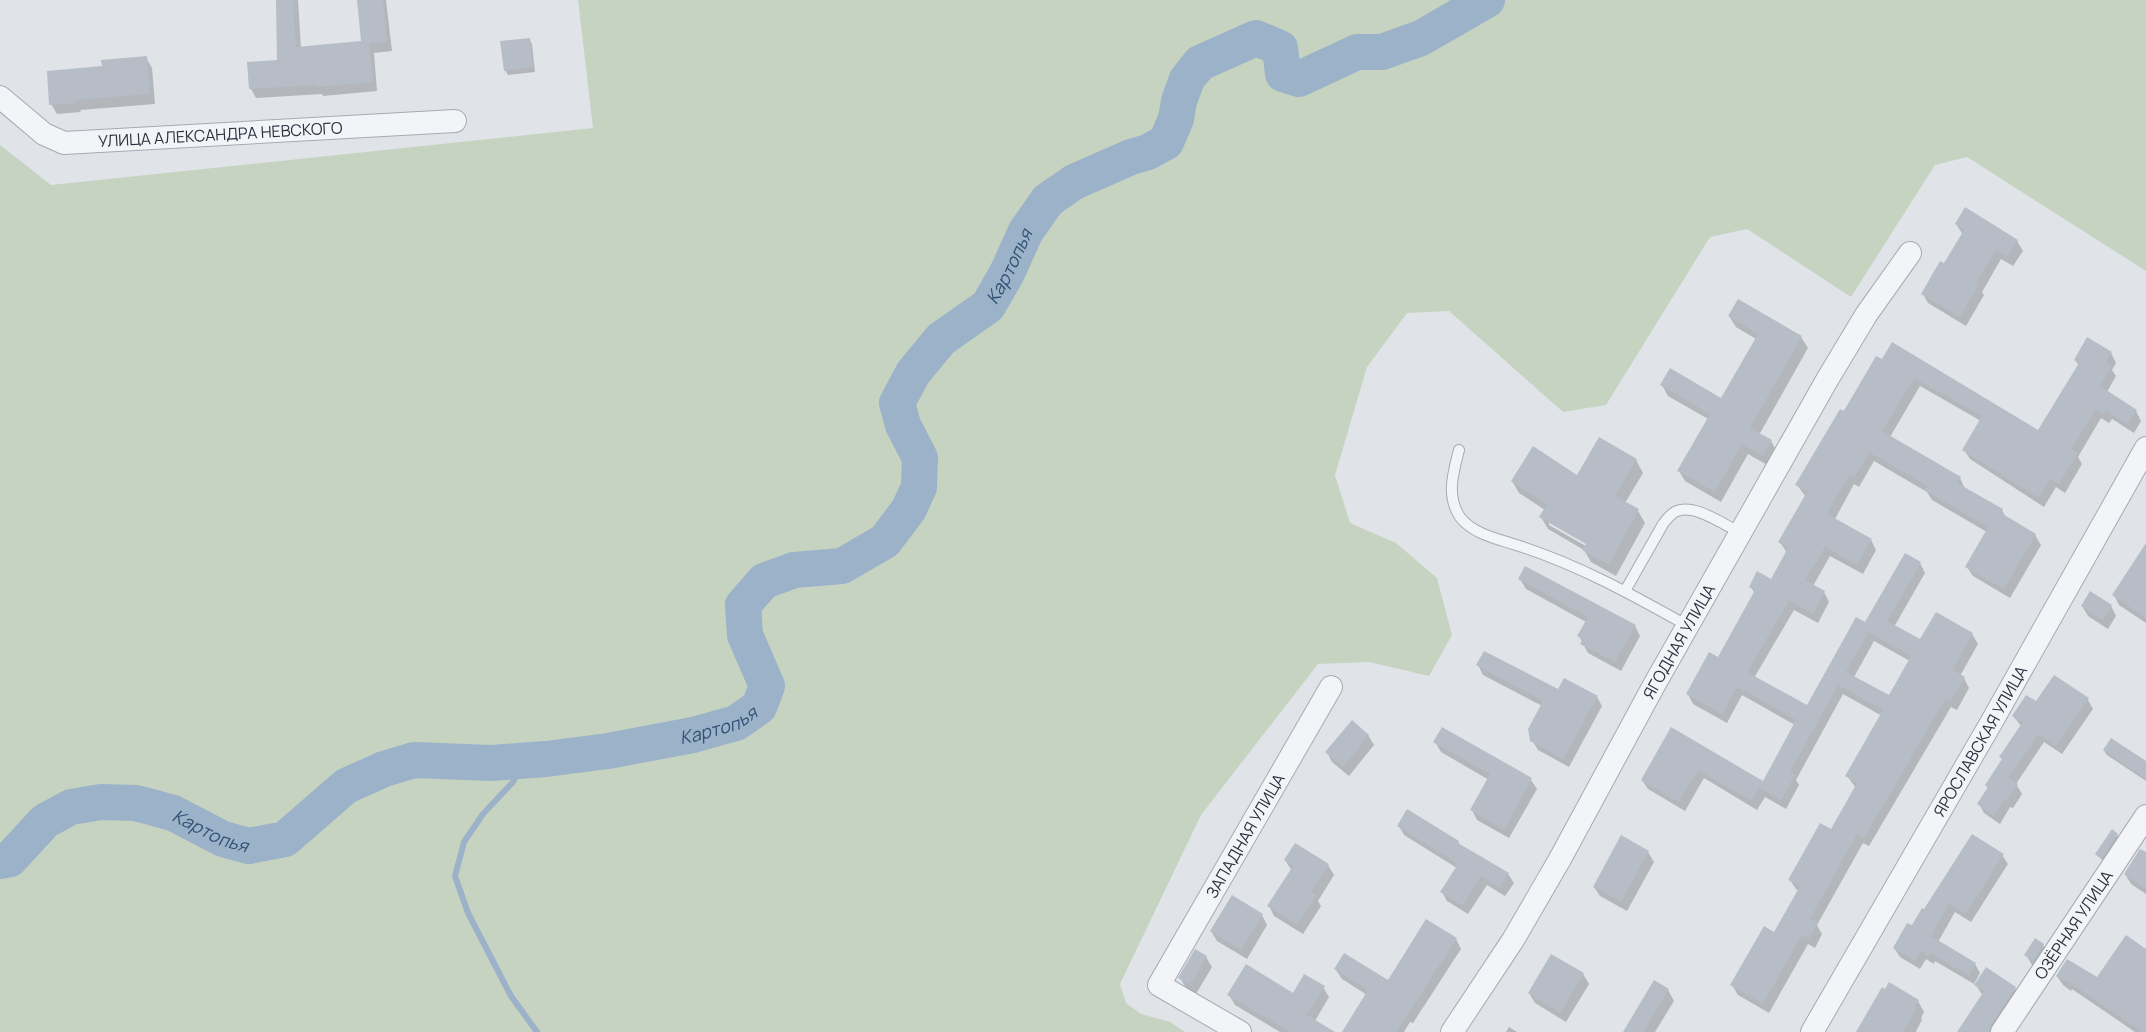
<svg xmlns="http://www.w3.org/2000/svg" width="2146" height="1032" font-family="Manrope,sans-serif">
	<rect width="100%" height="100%" fill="#e0e4e9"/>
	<path fill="#c6d3c1" d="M578,0H2146V271L1967,157L1935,165L1851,297L1747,229L1710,237L1606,405L1563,412L1449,311L1407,313L1367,367L1335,475L1350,523L1396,543L1437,578L1452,635L1429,676L1369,662L1318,664L1201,815L1120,984L1126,1003L1141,1014L1170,1022L1185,1032H0V145L51,185L593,128Z"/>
	<path fill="#0003" fill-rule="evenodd" d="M277,0H298L301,48L363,42L359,0H386L392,51L374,53L377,91L323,96L322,94L256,98L251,89L279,61Z
		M529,39L532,44L535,72L508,75L505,70Z
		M146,58L152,68L155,104L80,110L81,112L57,114L51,104L103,68Z
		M1956,224L2017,241L2023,251L2013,266L2001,259L1982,292L1984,295L1966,326L1928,303L1923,294L1945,265L1963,235Z
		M1729,316L1801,337L1808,348L1759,435L1771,441L1777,452L1769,466L1748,454L1721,502L1685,481L1679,471L1708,419L1668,396L1662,385L1721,400L1756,339L1736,327Z
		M2111,353L2116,363L2112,370L2116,376L2107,392L2136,411L2141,421L2134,433L2112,419L2109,423L2101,418L2078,457L2082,464L2065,493L2056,487L2044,507L1970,459L1964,450L1981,421L1920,386L1890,437L1960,478L1965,489L2002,510L2006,518L2035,535L2041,545L2010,598L1973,576L1967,567L1987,532L1932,500L1927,492L1874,461L1859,487L1854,484L1835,519L1871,540L1876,550L1863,574L1830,556L1813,586L1824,592L1829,602L1818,623L1794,610L1754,678L1807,707L1865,624L1920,563L1925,573L1894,627L1921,641L1936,614L1972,634L1978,644L1960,676L1964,678L1969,688L1957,710L1951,707L1869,846L1863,843L1817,925L1822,934L1815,948L1808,944L1769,1013L1738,995L1732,985L1775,934L1799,891L1796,889L1790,880L1832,831L1856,788L1847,776L1882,716L1843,694L1796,780L1799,785L1786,809L1765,797L1757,810L1704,778L1685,811L1648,789L1642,780L1672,729L1763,783L1795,725L1742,695L1727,723L1693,704L1688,694L1719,659L1755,594L1751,587L1772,581L1787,553L1780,542L1806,497L1797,485L1877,358L2039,432L2079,366L2075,360ZM1874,641L1910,661L1889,697L1854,677Z
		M1636,460L1643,473L1625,503L1638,511L1645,523L1616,576L1591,562L1584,550L1548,529L1541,517L1545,510L1519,493L1512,481L1578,477ZM1549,521L1593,547L1591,549L1549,525Z
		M2146,554V623L2119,605L2114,595Z
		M1520,579L1635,626L1640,636L1621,671L1588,653L1579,636L1586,622L1526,589Z
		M2082,606H2111L2116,616L2108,629L2088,616Z
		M1478,665L1558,691L1597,697L1602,706L1569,767L1538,750L1532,740L1542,706L1483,675Z
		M2088,700L2093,709L2062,754L2044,742L2016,784L2022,794L2013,808L2010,807L2000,824L1984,813L1979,804L1988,789L1986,785L2003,761L2001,757L2022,727L2013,716L2037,703Z
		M1442,729L1531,780L1537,789L1509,838L1477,820L1472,810L1489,780L1441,752L1435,742Z
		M1368,735L1374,745L1349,776L1332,762L1327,752Z
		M2104,751L2146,763V781L2107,755Z
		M1399,826L1458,842L1461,847L1508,874L1514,883L1505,896L1487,885L1468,914L1447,901L1442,892L1457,868L1404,835Z
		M2117,835L2119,839L2104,862L2097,854Z
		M1648,852L1654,862L1627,911L1600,896L1594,887Z
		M2146,854V894L2131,884L2125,874Z
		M2002,855L2008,864L1971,922L1955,912L1938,942L1975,964L1980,973L1974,984L1935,961L1934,964L1926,959L1920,969L1900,957L1894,948L1912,927Z
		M1285,860L1328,865L1334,875L1318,901L1321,906L1303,934L1274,916L1269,906L1292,871Z
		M1262,915L1267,925L1247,959L1217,941L1211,931Z
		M1456,939L1461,949L1413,1023L1410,1022L1404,1032H1344L1367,995L1342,979L1336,970L1388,982Z
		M2036,940L2043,945L2049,955L2039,970L2032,965L2026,955Z
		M2146,950V1032H2135L2072,989L2071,991L2063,985L2057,976L2097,979Z
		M1206,957L1212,967L1196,994L1186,988L1180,978Z
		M1583,974L1589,984L1566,1022L1535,1003L1529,993Z
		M1976,985L2015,988L2021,999L1999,1032H1958L1983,996Z
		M1323,987L1329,997L1315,1021L1332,1032H1280L1235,1005L1229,995H1294Z
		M1668,990L1674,1001L1655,1032H1625Z
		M1918,1001L1924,1012L1921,1018L1922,1020L1916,1031L1917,1032H1858Z
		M1509,1027L1517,1032H1506Z"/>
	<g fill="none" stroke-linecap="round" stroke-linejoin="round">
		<path stroke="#9bb2c9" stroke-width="6" d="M515,761L517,774L513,782L483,814L464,842L455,876L468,913L511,996L537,1032"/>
		<path stroke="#9bb2c9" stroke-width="36" id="s1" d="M0,861L10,859L45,821L71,807L101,802L136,803L173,813L223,839L249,846L285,839L346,786L384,769L414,760L491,763L546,759L608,751L693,735L736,723L759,707L767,686L745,635L743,605L764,581L794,570L842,566L885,541L909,509L919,487L920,458L903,425L897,403L913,373L941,339L988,306L1007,273L1026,231L1048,200L1074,182L1131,157L1148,152L1166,142L1176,119L1179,101L1187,79L1200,63L1256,38L1280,48L1283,74L1299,79L1357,52H1382L1421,38L1487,0"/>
	</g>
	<path fill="#b7bdc6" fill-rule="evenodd" d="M276,0H293L296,47L361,41L357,0H383L387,42L369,43L373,82L316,87V85L249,89L247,62L277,60Z
		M530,38L533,67L504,71L500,41Z
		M147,56L150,94L76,100V103L49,105L47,71L102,66L101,60Z
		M1965,207L2018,240L2007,257L1996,250L1976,282L1979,284L1960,317L1921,294L1940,261L1944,263L1964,230L1955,224Z
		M1738,299L1802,336L1750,428L1772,440L1763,456L1742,444L1715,492L1677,471L1710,414L1660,385L1670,368L1721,398L1758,334L1728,316Z
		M2087,337L2112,352L2106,362L2112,366L2100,386L2137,410L2128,424L2106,411L2104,414L2095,410L2072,449L2078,453L2059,484L2050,479L2039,498L1962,450L1982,416L1914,378L1882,431L1961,477L1957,483L2003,509L2001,513L2036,534L2004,589L1965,567L1988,527L1924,490L1927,486L1869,452L1854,478L1849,475L1827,514L1872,539L1857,565L1825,547L1805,580L1825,591L1813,614L1789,601L1747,672L1807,705L1856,617L1865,622L1905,553L1921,562L1887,621L1920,639L1936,612L1973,633L1953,670L1965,677L1951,701L1946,698L1864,838L1857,834L1810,919L1818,923L1809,939L1802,935L1763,1004L1730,985L1764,926L1774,932L1800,886L1788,880L1820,823L1831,829L1857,783L1845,776L1883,710L1838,685L1790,772L1795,775L1781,800L1759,788L1752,801L1698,770L1679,802L1641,780L1671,727L1763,781L1796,720L1737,687L1722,714L1686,694L1709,652L1718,657L1755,590L1749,587L1757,571L1771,579L1788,548L1778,542L1807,492L1795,485L1840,409L1844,411L1876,356L1882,359L1892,342L2038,430L2079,363L2074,360ZM1868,632L1911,656L1889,695L1846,672Z
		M1599,437L1637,459L1615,496L1639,509L1609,565L1582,550L1586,544L1539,517L1547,504L1511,481L1533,446L1577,475Z
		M2146,543V618L2112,595Z
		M1525,566L1636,625L1615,662L1580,644L1583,639L1577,636L1588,617L1518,579Z
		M2090,591L2112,605L2102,620L2081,606Z
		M1484,651L1558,689L1564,678L1598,696L1563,759L1530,741L1528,729L1543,701L1476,665Z
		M2054,675L2089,698L2056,746L2039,734L2009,777L2018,784L2007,800L2005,799L1994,816L1977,804L1988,787L1985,785L2002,759L1999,757L2022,723L2012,716L2026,695L2036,701Z
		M1352,720L1369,735L1343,767L1325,752Z
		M1442,727L1532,778L1504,830L1470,810L1490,774L1433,742Z
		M2111,738L2146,761V779L2103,750Z
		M1407,809L1459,841L1458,843L1509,873L1500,888L1481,876L1463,906L1440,892L1458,864L1397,826Z
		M2112,829L2118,834L2101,859L2095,854Z
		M1972,834L2004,854L1965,914L1949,904L1931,936L1976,963L1969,976L1930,953L1929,956L1921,951L1915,961L1893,948L1907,923L1912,925L1922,908L1924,909Z
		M1621,835L1649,851L1621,902L1593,887Z
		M1295,843L1329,864L1311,892L1316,895L1297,925L1267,906L1293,866L1284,860Z
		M2140,849L2146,852V889L2124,874Z
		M1232,895L1263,914L1241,950L1210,931Z
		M1426,919L1457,938L1396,1032H1342L1368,990L1334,969L1344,953L1388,980Z
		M2126,935L2146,949V1032H2142L2066,980L2065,982L2056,976L2067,959L2097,977Z
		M2035,938L2044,944L2033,961L2024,955Z
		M1195,949L1207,956L1190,985L1178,978Z
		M1551,954L1584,973L1560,1013L1528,993Z
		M1246,964L1293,993L1304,974L1325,986L1307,1015L1335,1032H1290L1227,995Z
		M1986,967L2016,987L1991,1025L1989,1032H1957L1984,991L1974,985Z
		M1654,980L1669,989L1643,1032H1623Z
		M1889,982L1919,1000L1915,1007L1917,1008L1903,1032H1856L1882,987L1885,989Z"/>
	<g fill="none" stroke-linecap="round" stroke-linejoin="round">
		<g stroke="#a5abb3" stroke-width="12">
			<path id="service" d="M1459,450C1453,473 1446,496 1460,517C1472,533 1494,538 1513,544C1575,563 1631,594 1688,626
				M1625,591L1663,524C1667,519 1671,513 1677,511C1696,504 1724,525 1741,533"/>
		</g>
		<g stroke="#a5abb3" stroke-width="24">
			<g id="minor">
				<path id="s2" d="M0,97L44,134L64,143L455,121"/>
				<path id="s3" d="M1240,1032L1159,985L1331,687"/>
				<path id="s4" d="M1452,1032L1513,940L1560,859L1653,687L1827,380L1866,315L1910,253"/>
				<path id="s5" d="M1812,1032L1991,723L2146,448"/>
				<path id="s6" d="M2002,1032L2146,816"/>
			</g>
		</g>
		<use href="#service" stroke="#f3f4f7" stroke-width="10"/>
		<use href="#minor" stroke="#f3f4f7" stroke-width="22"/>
	</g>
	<g text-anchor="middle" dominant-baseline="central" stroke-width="4.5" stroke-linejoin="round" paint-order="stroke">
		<g font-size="16" fill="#283240" stroke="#eff2f6">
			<text stroke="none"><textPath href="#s2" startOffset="236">УЛИЦА АЛЕКСАНДРА НЕВСКОГО</textPath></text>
			<text stroke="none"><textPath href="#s4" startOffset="452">ЯГОДНАЯ УЛИЦА</textPath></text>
			<text stroke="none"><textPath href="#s5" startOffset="336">ЯРОСЛАВСКАЯ УЛИЦА</textPath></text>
			<text stroke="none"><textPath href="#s3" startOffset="266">ЗАПАДНАЯ УЛИЦА</textPath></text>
			<text stroke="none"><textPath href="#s6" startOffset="129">ОЗЁРНАЯ УЛИЦА</textPath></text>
		</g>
		<g font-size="18" font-style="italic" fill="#325174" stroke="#eff2f6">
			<text stroke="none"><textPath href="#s1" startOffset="1426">Картопья</textPath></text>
			<text stroke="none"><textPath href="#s1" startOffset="777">Картопья</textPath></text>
			<text stroke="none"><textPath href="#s1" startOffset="237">Картопья</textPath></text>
		</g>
	</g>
</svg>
